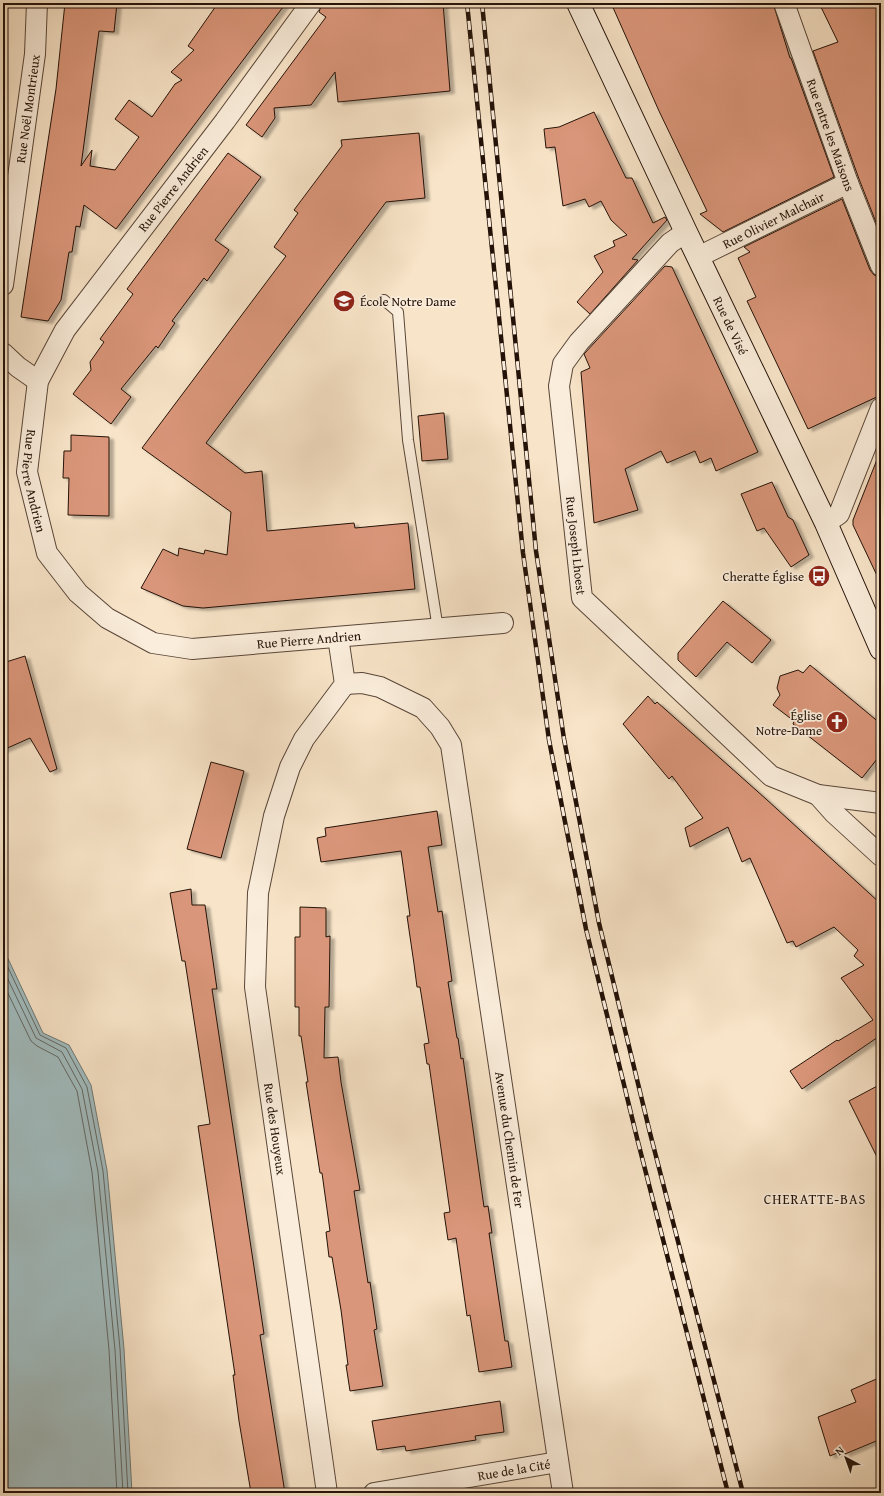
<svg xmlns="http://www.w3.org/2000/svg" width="884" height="1496" font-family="'Gentium Book Plus',serif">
	<defs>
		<filter id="shadow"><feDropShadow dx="4.5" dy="2.5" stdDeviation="1" flood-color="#0004"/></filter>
	</defs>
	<rect width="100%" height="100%" fill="#f8e4c8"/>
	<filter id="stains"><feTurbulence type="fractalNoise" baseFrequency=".005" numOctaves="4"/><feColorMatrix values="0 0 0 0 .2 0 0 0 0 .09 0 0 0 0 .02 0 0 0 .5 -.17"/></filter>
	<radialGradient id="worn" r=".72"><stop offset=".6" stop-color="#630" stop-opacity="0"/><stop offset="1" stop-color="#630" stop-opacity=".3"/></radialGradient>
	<path fill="#a1bcbf" stroke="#6f7876" d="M3,948L43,1033L69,1045L91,1085L107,1170L124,1349L132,1493H3Z"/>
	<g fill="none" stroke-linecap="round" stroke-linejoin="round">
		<path stroke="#626764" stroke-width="1" d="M3,957L40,1035L66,1048L87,1087L103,1171L120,1349L128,1493
			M3,969L36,1038L62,1052L82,1089L98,1172L115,1350L123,1493
			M3,983L31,1041L37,1046L58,1057L77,1091L92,1172L109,1350L117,1493"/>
	</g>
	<path fill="#da967a" stroke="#241208" filter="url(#shadow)" d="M65,3H117L114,32L99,31L81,166L92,150L90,166L115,170L139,137L115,119L129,100L152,117L175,84L182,80L171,72L194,50L188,46L218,3H286L116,229L84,205L80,227L76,226L72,252H69L61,300L48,321L21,317L56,89Z
		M322,3H443L450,91L338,102L335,72L311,105L274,108L275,118L262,137L246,125L326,17L319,12Z
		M611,3H773L790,58H791L834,177L723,232L700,214L707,211L659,111Z
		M819,3H881V235L859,179L813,51L838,42Z
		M594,112L626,178H632L653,223L665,217L667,220L632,259L638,260L590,314L577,302L603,272L594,256L615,246L613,241L627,235L611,220L601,201L589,207L585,199L563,206L555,147L546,148L544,129L559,127Z
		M419,133L425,198L386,202L206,443L245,473L262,471L267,531L354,523L355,528L408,523L415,589L203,608L183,606L141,588L163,549L178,556L179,548L204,554L205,550L227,555L231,512L142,448L286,256L274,247L298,213L294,210L342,146L341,140Z
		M228,153L261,177L215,240L229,250L207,281L204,278L172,321L175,323L158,348L156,346L121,389L131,397L111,424L73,394L91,370L90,362L104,342L100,339L133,294L127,289Z
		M842,199L870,270L874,275L881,277L880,342L881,395L808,429L747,301L756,297L738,258L750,252L744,247Z
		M665,266L672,267L758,452L716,471L711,458L700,463L695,451L667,463L661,451L625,469L638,510L594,523L581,372L590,368L584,354Z
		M442,413H444L448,459L422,461L418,416Z
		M71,435L109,437V516L68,515L69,478H63L64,451H71Z
		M880,452H881V584L853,525V520Z
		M772,482L788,517L793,520L809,555L791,567L764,528L757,531L741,494Z
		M723,601L771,640L752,663L727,642L696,677L678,660V653Z
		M25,656L57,769L50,772L30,738L3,750V663Z
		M810,665L881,724V754L862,778L793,724L794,721L773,705L780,695L777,688L780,676L798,670L803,673Z
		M648,696L655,704L657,702L766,799L881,904V1035L802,1089L790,1071L837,1040L838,1041L873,1020L841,978L864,965L854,956L858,950L834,927L796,947L793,941L787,943L750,858L742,862L728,827L690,847L685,828L703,818L672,776L669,779L623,724Z
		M211,762L244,771L221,858L187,849Z
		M437,811L442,845L428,847L438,912L442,911L452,981L448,982L457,1038H458L461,1059L463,1058L484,1207L488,1206L492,1233H489L505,1341H508L512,1367L479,1372L470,1315L467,1316L456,1238L448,1240L444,1213L450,1212L429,1064H427L424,1044L429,1043L420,987H417L414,964L407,916H410L401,851L321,862L317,838L326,836L325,828Z
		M191,889L192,905H205L217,989H212L254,1267L264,1334L260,1335L285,1493H251L239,1421L233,1375H235L198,1126L210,1124L185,961H182L170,893Z
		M300,907L326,908V937L330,936L329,1007H325L324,1058L338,1057L341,1082L360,1190L354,1191L368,1283L370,1282L377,1329L374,1330L383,1386L350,1391L346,1365H348L341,1310L332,1257H329L326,1232L330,1231L322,1173H320L306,1082H308L301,1036H299V1007H295V937H300Z
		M881,1084V1165L849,1101Z
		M881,1377V1439L845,1454L844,1450L830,1456L818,1417L856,1402L851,1390Z
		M500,1401L504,1432L475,1436L476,1440L406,1451L405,1446L377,1450L372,1421Z"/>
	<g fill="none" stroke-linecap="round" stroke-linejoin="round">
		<g stroke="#594638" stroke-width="12">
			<path id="lane" d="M384,300L398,312L408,440L438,629"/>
		</g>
		<g stroke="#594638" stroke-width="22">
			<g id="street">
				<path id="s1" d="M311,3L225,121L65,330L38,381L27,472L47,553L78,593L107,618L153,643L192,649L503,623"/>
				<path id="s2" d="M784,3L848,183L881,266"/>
				<path id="s3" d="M686,232L670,243L579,342L563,364L559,386L582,598L771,776L818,795L881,803"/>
				<path id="s4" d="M698,257L848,183"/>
				<path id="s5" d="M3,285L35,54L37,3"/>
				<path d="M3,353L18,367L38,381"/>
				<path d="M826,523L839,514L881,408"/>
				<path id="s6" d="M345,684L362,683L380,687L423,708L440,727L451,745L563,1493"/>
				<path d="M818,795L834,813L881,856"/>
				<path d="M327,1493L255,987L258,893L274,816L290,767L304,739L345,684L338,637"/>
				<path id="s7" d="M374,1493L558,1462"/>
			</g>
		</g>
		<g stroke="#241208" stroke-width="24">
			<g id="secondary">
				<path id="s8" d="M578,3L686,232L826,523L881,649"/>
			</g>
		</g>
		<use href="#lane" stroke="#faeddb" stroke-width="10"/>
		<use href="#street" stroke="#faeddb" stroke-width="20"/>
		<use href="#secondary" stroke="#faeddb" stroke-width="22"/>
		<g stroke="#241208" stroke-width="4.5">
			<path id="rail" d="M467,3L523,553L549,740L586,929L637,1138L728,1493
				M482,3L536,551L564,739L599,923L650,1133L743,1493"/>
		</g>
		<use href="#rail" stroke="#faeddb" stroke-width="3" stroke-dasharray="9" stroke-linecap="butt"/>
	</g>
	<defs>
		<g id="school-disc" transform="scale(1.15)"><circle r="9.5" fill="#8f2418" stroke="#faeddb"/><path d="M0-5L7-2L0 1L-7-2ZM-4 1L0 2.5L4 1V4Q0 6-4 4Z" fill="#fff"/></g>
		<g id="bus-disc" transform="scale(1.15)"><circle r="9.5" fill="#8f2418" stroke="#faeddb"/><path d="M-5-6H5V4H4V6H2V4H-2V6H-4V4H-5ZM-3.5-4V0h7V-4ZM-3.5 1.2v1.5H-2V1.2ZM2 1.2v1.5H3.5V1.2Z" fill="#fff"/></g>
		<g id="church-disc" transform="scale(1.15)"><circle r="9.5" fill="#8f2418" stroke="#faeddb"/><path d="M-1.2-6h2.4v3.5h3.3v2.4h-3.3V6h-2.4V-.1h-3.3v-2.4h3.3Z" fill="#fff"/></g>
	</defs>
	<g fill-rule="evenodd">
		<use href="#school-disc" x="344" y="301"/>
		<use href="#bus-disc" x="819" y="576"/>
		<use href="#church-disc" x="837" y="722"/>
	</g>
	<g text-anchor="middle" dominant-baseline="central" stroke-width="3.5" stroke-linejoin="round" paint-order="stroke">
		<g font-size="13" fill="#241208" stroke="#faeddb">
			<text stroke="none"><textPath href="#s5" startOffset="178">Rue Noël Montrieux</textPath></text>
			<text stroke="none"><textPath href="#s2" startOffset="140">Rue entre les Maisons</textPath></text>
			<text transform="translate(173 189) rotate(-52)">Rue Pierre Andrien</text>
			<text stroke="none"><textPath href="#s4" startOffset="84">Rue Olivier Malchair</textPath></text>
			<text stroke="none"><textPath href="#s8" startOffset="357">Rue de Visé</textPath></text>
			<text stroke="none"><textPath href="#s1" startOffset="568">Rue Pierre Andrien</textPath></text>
			<text stroke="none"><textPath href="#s3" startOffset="364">Rue Joseph Lhoest</textPath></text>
			<text stroke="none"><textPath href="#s1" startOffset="940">Rue Pierre Andrien</textPath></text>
			<text transform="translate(275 1129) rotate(82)">Rue des Houyeux</text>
			<text stroke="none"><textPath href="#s6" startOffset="529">Avenue du Chemin de Fer</textPath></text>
			<text stroke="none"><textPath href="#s7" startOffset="142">Rue de la Cité</textPath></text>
		</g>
		<g font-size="13" fill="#241208" stroke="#faeddb" text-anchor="end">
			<text x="360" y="301" text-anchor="start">École Notre Dame</text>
			<text x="804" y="576">Cheratte Église</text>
			<text x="822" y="715">Église<tspan x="822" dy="15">Notre-Dame</tspan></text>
		</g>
		<g font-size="14" letter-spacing="1" fill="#241208" stroke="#faeddb">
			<text x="815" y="1199">CHERATTE-BAS</text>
		</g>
	</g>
	<rect width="884" height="1496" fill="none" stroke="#f8e4c8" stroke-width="16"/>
	<rect x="4" y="4" width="876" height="1488" fill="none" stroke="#241208" stroke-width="2"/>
	<rect x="8" y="8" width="868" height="1480" fill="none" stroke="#241208"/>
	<g transform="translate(846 1458) rotate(319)" stroke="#faeddb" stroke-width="3" paint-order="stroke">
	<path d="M0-3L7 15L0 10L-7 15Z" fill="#241208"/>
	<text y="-6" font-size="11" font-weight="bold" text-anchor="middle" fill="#241208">N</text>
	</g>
	<rect width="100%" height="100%" filter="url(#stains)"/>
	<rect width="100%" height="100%" fill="url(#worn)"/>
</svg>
